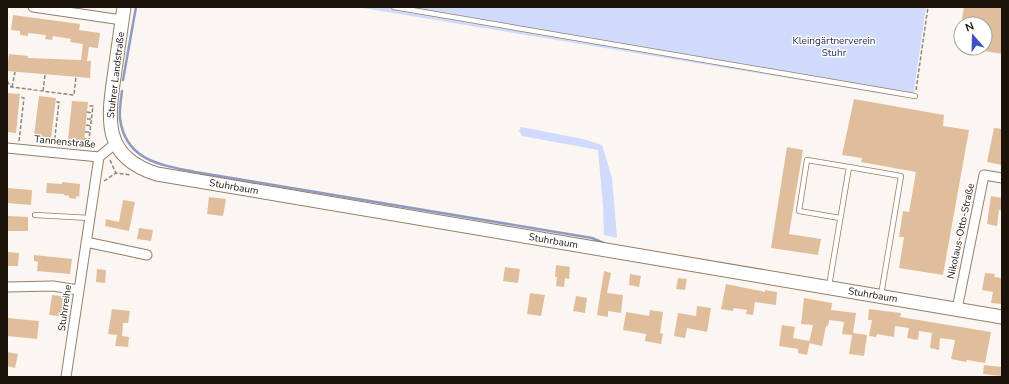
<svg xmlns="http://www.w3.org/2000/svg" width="1009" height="384" font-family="'Nunito Sans',sans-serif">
	<rect width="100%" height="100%" fill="#fbf6f1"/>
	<path fill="#cfdafd" d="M357,7H926L913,97L896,96Z
		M521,127L583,139L602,145L612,178L617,238L604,235L603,206L598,150L522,136L519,131Z"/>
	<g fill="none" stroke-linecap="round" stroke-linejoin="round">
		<path stroke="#8e9ac2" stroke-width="2.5" d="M123,80L136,7
			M122,91C121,100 119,110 120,119C126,161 161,165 195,172L592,238L606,244"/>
	</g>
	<path fill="#e0be9c" d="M964,7H1002V54L985,51V24H961Z
		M13,15L80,24L79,30L100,33L98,48L89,47L87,61H91L90,78L7,71L9,54L28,56V58L81,60L83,44L70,42L71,39L53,36L52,40L45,39L46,35L28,33V36L20,35V31L11,30Z
		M7,93L20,94L16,133L7,132Z
		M39,96L56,98L51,138L34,136Z
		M854,99L944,115L943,126L969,130L943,275L899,268L904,237H899L903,211L909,212L916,172L861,162L862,158L842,155Z
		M72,101L88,102L84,142L68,140Z
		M994,128L1002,129V165L987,162Z
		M787,147L803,150L789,234L821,239L818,255L771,248Z
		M62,182L80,184L79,197L76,196V199L69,198V196L64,195V194L46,193L47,183L62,184Z
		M7,188L32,190L31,205L7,203Z
		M991,196L1002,198V211L999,210L997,226L987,224Z
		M209,197L226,199L223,216L207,214Z
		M123,200L135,202L129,231L105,226L106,219L119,222Z
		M7,216L28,217V231H7Z
		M139,228L153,230L151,241L137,239Z
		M7,252L19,253L18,266H7Z
		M34,255L72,259L70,274L37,271L38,262L34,261Z
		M556,265L570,267L569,279L565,278L564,287L556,286L557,277H555Z
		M505,267L520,269L518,283L503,281Z
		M97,269L106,270L105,283L96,282Z
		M604,271L611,273L607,293L623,295L621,313L608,311V317L597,315Z
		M985,273L995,274L994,277L1002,278V304L991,303L993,292L982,290Z
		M630,274L641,276L639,287L629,285Z
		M678,278L687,279L685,290L676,289Z
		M726,284L765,292V290L777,292L776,305L755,302L753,315L746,314L747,310L734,308L733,311L721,309Z
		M530,293L545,295L541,316L527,314Z
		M52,295L70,297L67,317L49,315Z
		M576,296L587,298L585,313L573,311Z
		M804,298L832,303L831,310L856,313L853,333L867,335L864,356L849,354L852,335L842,334L844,322L829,320L828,326H826L822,346L809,343L813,325L801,324Z
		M697,306L711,308L707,332L687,328L685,338L674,336L678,313L696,316Z
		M112,309L130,311L128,323H123L122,336L129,337L128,347L115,346L117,335L108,334Z
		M869,309L901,313L900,317L991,332L985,363L967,360L966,362L951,359L955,340L940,338L939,350L930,348L932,333L919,331L918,340L907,338L909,328L895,326L894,337L877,334L876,337L869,336L872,320H868Z
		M650,310L663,312L660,333L663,334L661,344L645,341L646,334L623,330L626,312L649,316Z
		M7,318L39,321L37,339L7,336Z
		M782,325L795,327L793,338L810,341L807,355L798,353V349L779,346Z
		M7,352L18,354L15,368L7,366Z
		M984,365L1002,367V376L983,374Z"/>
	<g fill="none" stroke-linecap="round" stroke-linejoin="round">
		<g stroke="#947e67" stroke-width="6">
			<path id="lane" d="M394,7L915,96
				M35,215L90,218
				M840,218L799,211L807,160L849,167
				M829,286L849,167L901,176L881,295"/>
		</g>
		<g stroke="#947e67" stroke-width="11">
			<path id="street" d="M33,7L122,20
				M7,148L99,157L116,143
				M86,242L147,255
				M7,287L53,286L78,290
				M957,309L984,175L1002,178
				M66,377L99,157"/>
		</g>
		<g stroke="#947e67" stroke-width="15">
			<g id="secondary">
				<path id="s1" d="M124,7C121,28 118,49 115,70C108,118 101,157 157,174L1002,317"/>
			</g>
		</g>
		<path stroke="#8e8780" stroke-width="1.5" stroke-dasharray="4 2" stroke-linecap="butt" d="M7,81L11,87L74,95L76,77
			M12,87L15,72
			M916,90L928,7
			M43,91L45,75
			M87,112L92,113
			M87,119H91
			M86,125L91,126
			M85,132H90
			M84,139H89
			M19,141L24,98L20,97
			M54,145L59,102H56
			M88,148L93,106H88
			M110,160L116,173
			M104,181L116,173L131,175"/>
		<use href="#lane" stroke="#fff" stroke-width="4.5"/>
		<use href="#street" stroke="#fff" stroke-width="9"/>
		<use href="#secondary" stroke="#fff" stroke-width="13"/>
	</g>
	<g text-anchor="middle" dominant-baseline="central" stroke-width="3" stroke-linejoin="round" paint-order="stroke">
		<g font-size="10" fill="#1d2758" stroke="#fff">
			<text x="834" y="41">Kleingärtnerverein<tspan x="834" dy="12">Stuhr</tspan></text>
		</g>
		<g font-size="10" fill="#1b130a" stroke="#fff">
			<text transform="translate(116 75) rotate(-83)">Stuhrer Landstraße</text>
			<text transform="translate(65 142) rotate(5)">Tannenstraße</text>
			<text stroke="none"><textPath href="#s1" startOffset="269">Stuhrbaum</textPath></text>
			<text transform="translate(961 231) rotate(-78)">Nikolaus-Otto-Straße</text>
			<text stroke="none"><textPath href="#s1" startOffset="593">Stuhrbaum</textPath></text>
			<text stroke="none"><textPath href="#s1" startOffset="917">Stuhrbaum</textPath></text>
			<text transform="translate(65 308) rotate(-82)">Stuhrreihe</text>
		</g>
	</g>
	<rect width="1009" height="384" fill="none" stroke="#1b130a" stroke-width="16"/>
	<g transform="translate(973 36) rotate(340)"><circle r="19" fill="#ffffff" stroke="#a4a19d"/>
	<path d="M0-3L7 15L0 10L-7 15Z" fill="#3e50c4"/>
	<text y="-6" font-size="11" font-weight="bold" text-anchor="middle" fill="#1b130a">N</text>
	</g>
</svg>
